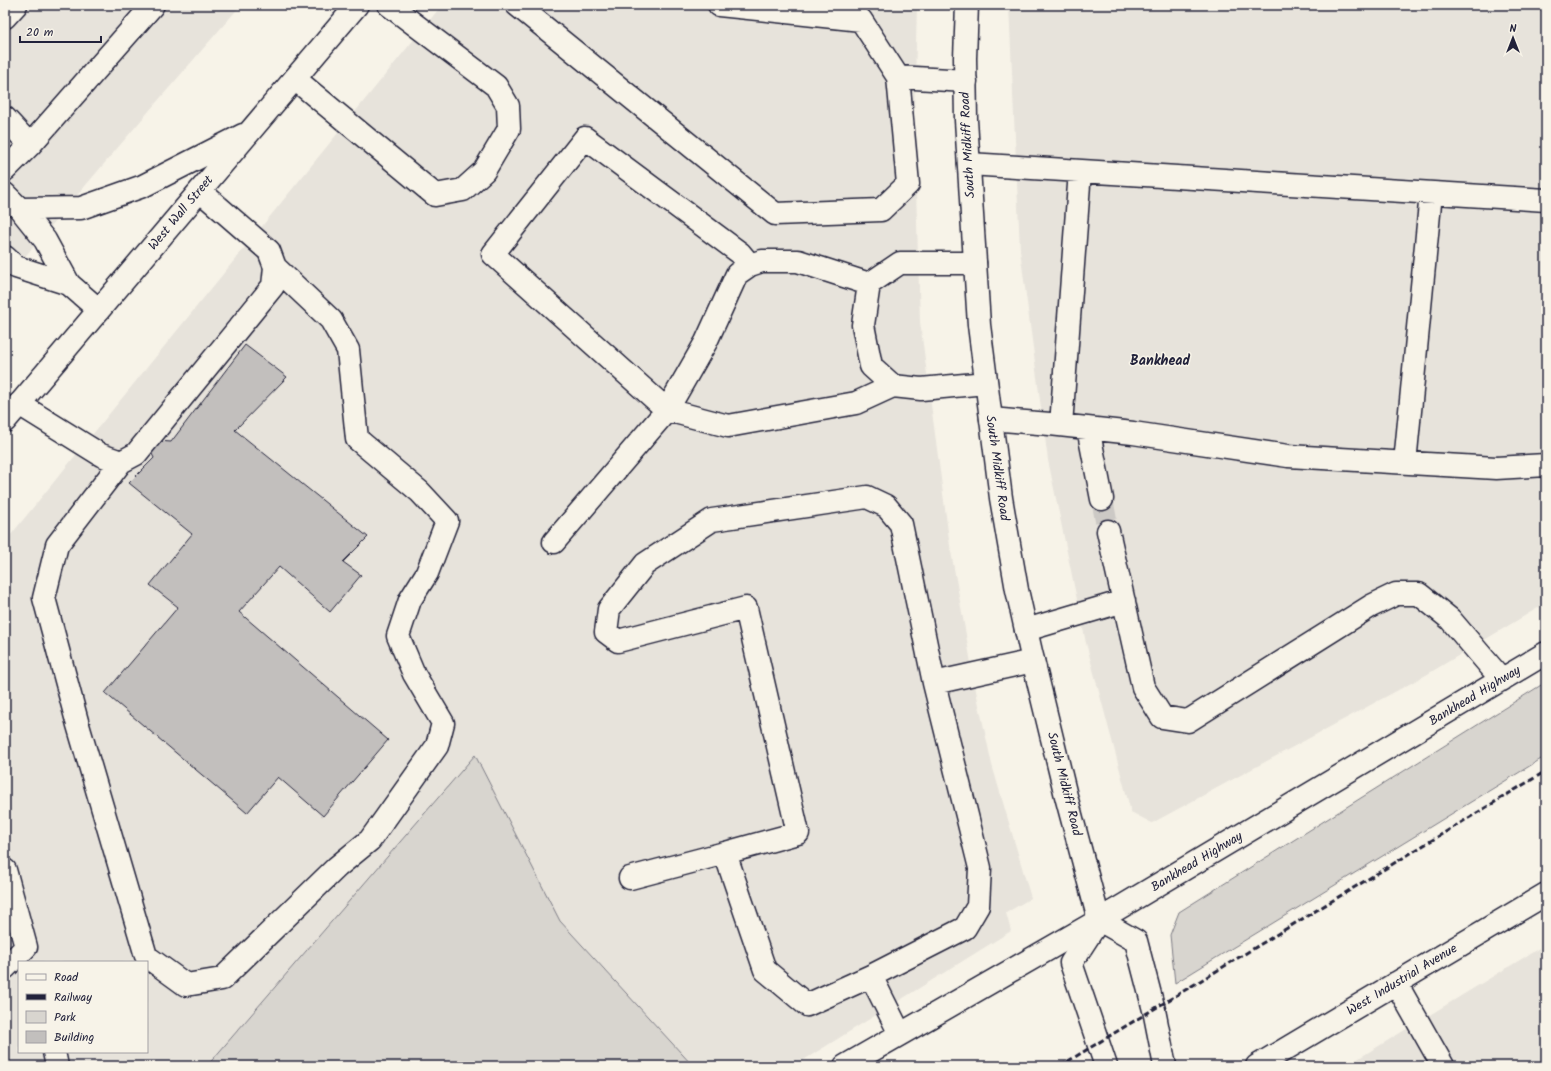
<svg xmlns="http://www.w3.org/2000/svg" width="1551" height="1071" font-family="Kalam,sans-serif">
	<rect width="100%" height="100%" fill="#f7f3e8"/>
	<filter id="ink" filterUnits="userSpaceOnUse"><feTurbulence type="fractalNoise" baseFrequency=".025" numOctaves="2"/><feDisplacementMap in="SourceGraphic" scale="8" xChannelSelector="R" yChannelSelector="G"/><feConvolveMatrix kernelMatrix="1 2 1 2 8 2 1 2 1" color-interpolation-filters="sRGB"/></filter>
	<g filter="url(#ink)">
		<path fill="#e7e3db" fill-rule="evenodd" d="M5,5H241L149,111L5,280Z
			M442,5H917L914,122L920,322L950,546L977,696L992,765L1031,898L1006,913L1011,931L794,1066H693L560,921L475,755L207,1066H5V542ZM19,962H147V1052H19Z
			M1009,5H1546V603L1426,675L1152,823L1131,812L1086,643L1048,460L1020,250Z
			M1546,944V1066H1346Z"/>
		<path fill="#d8d5cf" stroke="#7d7c85" d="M1546,682V756L1175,983L1170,935L1179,912Z
			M475,755L560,921L693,1066H207Z"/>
		<path fill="#c2bfbd" stroke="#22223b" d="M245,345L287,377L235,430L368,537L343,562L361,575L330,612L279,567L239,612L388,740L323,816L278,777L247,813L105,693L178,607L150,585L192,534L129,483L154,458L151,452L158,441L171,442Z"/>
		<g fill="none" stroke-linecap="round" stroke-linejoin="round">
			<path stroke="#ccc9c5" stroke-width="22" stroke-dasharray="22 11" stroke-linecap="butt" d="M1102,499L1108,531"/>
			<g stroke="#22223b" stroke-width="25">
				<path id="minor" d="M517,5L775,214L881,210L908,184L898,77L861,20L719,5
					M5,17L16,5
					M898,77L966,81
					M295,79L435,195L463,190L484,171L509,129L508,106L496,86L389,5
					M5,118L30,145
					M969,164L1546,200
					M5,170L30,145L153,5
					M975,263H900L869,284L863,325L871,366L893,386L921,389L986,383
					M869,284L798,261H762L750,265L737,274L706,342L667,410L728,426L856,403L893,386
					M19,404L101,455L121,462L136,454L273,286L275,267L269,251L200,191
					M991,419L1050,424L1133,433L1288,456L1496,468L1546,465
					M1061,425L1080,171
					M1088,428L1102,499
					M121,462L57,545L44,598L78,725L146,956L186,985L222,979L337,867L370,840L437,746L443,723L414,674L398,636L410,600L427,573L447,521L420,492L357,439L348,350L331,320L275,267
					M1405,463L1431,193
					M1108,531L1143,687L1162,717L1188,721L1371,606L1396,594H1419L1450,619L1502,680
					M554,542L667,410L493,254L585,138L740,253L750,265
					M1026,630L1124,601
					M934,683L980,868L978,906L965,928L871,976L807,1005L765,970L725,853L798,833L746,608L618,641L606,632L609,609L645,564L712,520L867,497L886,506L901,524L934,683L1033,661
					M5,870L26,947L5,968
					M630,878L725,853
					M871,976L900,1034
					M1396,983L1443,1066
					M54,1052L57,1066
					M845,1066L1099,920L1546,653
					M1257,1066L1546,894"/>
			</g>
			<g stroke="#22223b" stroke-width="25">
				<path id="major" d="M967,5L965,58L966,120L979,325L1001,498L1017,590L1031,652L1066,796L1099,920L1136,941L1154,1010L1165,1066
					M5,194L20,209L45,240L69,284L99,310
					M20,209L81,208L143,186L243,135
					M5,257L16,267L69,284
					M5,421L357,5
					M1099,920L1071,963L1106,1066"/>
			</g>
			<use href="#minor" stroke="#f7f3e8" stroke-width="22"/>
			<use href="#major" stroke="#f7f3e8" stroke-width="22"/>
			<path stroke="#22223b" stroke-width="3" stroke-dasharray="6 3" stroke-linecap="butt" d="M1060,1066L1546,771"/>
		</g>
	</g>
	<g text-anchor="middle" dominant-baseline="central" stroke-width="3" stroke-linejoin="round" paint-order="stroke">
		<g font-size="13" fill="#22223b" stroke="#f7f3e8">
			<text transform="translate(968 145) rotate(-93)">South Midkiff Road</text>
			<text transform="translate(181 213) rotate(-50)">West Wall Street</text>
			<text transform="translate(997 468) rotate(82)">South Midkiff Road</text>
			<text transform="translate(1475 696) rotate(-31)">Bankhead Highway</text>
			<text transform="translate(1064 784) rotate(76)">South Midkiff Road</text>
			<text transform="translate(1197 862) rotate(-31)">Bankhead Highway</text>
			<text transform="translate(1402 980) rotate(-31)">West Industrial Avenue</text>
		</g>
		<g font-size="14" font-weight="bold" fill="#22223b" stroke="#f7f3e8">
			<text x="1160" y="361">Bankhead</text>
		</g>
	</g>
	<rect width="1551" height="1071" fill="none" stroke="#f7f3e8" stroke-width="20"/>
	<rect x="10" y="10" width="1531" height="1051" fill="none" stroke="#22223b" stroke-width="1.5" filter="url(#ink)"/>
	<rect x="18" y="961" width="130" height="92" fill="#f7f3e8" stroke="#a29fa3"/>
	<rect x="26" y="974" width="20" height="6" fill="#f7f3e8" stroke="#a29fa3"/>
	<text x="54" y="981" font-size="12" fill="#22223b">Road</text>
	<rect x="26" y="994" width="20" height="6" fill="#22223b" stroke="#a29fa3"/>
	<text x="54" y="1001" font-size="12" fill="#22223b">Railway</text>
	<rect x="26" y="1011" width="20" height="12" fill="#d8d5cf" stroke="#a29fa3"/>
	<text x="54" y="1021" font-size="12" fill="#22223b">Park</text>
	<rect x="26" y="1031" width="20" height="12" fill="#c2bfbd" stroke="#a29fa3"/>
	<text x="54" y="1041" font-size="12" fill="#22223b">Building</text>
	<g transform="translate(1513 38)" stroke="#f7f3e8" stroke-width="3" paint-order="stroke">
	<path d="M0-3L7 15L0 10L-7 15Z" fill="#22223b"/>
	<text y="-6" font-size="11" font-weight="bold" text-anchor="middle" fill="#22223b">N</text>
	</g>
	<path d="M20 36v6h81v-6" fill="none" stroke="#22223b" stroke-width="2"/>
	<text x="26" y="36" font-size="12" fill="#22223b" stroke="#f7f3e8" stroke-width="3" paint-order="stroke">20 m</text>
</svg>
